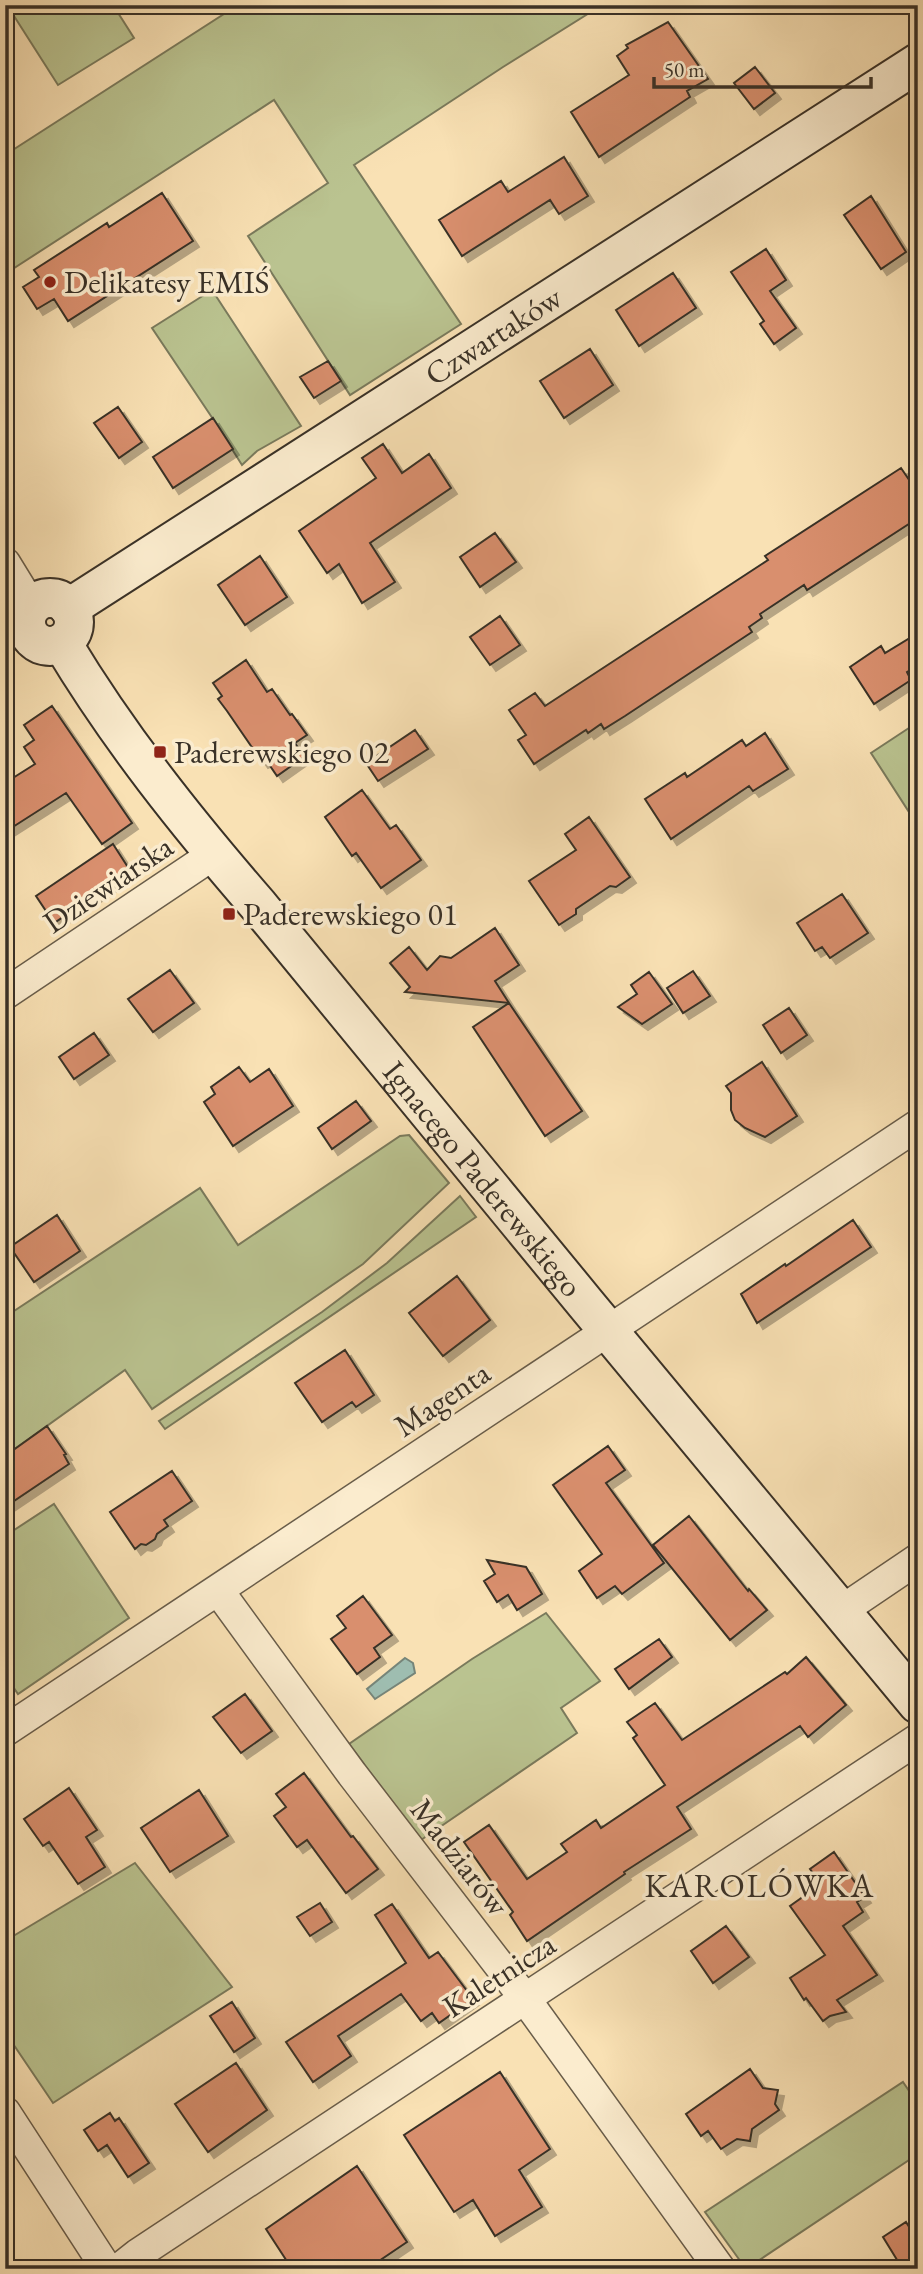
<svg xmlns="http://www.w3.org/2000/svg" width="923" height="2274" font-family="'EB Garamond',serif">
	<defs>
		<filter id="shadow"><feDropShadow dx="6" dy="6" stdDeviation="0" flood-color="#0004"/></filter>
	</defs>
	<rect width="100%" height="100%" fill="#f9e1b4"/>
	<filter id="stains"><feTurbulence type="fractalNoise" baseFrequency=".00286" numOctaves="4"/><feColorMatrix values="0 0 0 0 .2 0 0 0 0 .09 0 0 0 0 .02 0 0 0 .5 -.17"/></filter>
	<radialGradient id="worn" r=".72"><stop offset=".6" stop-color="#630" stop-opacity="0"/><stop offset="1" stop-color="#630" stop-opacity=".3"/></radialGradient>
	<path fill="#bac390" stroke="#7a7a5c" stroke-width="2" d="M7,5H113L134,38L58,85Z
		M238,5H602L503,67L354,165L461,324L350,395L248,236L328,183L274,100L5,274V155Z
		M212,290L301,426L257,451L242,465L213,419L152,328Z
		M918,722V826L871,753Z
		M409,1135L449,1183L363,1264L152,1409L125,1370L5,1456V1317L200,1188L238,1245L400,1136Z
		M460,1196L476,1217L165,1429L159,1421L322,1312L387,1263Z
		M54,1504L129,1618L18,1694L5,1675V1536Z
		M546,1613L600,1681L561,1708L577,1733L421,1840L349,1744L472,1659Z
		M135,1863L232,1987L53,2103L5,2032V1941Z
		M903,2082L918,2104V2154L746,2269L705,2212Z"/>
	<path fill="#9ebdb0" stroke="#768579" stroke-width="2" d="M405,1658L413,1663L415,1673L375,1699L367,1689Z"/>
	<path fill="#d98f6e" stroke="#393127" stroke-width="2" filter="url(#shadow)" d="M668,22L708,79L687,91L690,97L599,157L571,112L629,75L617,56L628,48L626,45Z
		M755,67L775,93L754,109L734,83Z
		M564,157L588,196L559,214L550,200L462,256L439,220L501,181L508,192Z
		M162,193L193,241L68,321L54,299L37,309L23,287L39,277L34,270L107,223L109,227Z
		M871,196L906,252L881,269L844,215Z
		M766,249L786,280L770,291L796,328L774,344L760,324L764,321L731,272Z
		M673,273L696,308L639,346L616,310Z
		M590,349L613,385L564,418L540,381Z
		M328,361L341,381L314,398L300,377Z
		M118,407L142,442L119,458L94,423Z
		M213,418L233,449L173,488L153,457Z
		M383,444L402,473L429,454L451,488L370,543L395,582L362,603L339,564L327,573L299,531L376,478L362,458Z
		M901,468L918,493V518L807,590L804,585L760,614L762,618L749,627L752,632L625,716L604,729L601,724L588,733L586,730L534,764L518,740L526,735L509,710L535,693L545,706L768,560L765,556Z
		M495,533L516,562L480,587L460,557Z
		M260,556L287,597L245,625L218,585Z
		M500,616L520,645L490,665L470,637Z
		M918,633V665L907,672L911,680L874,704L850,667L881,646L885,653Z
		M246,660L267,692L272,689L290,715L292,714L307,735L295,743L304,757L277,776L266,760L262,762L227,711L218,699L222,696L213,683Z
		M52,706L132,823L102,844L66,793L5,832V783L35,764L24,747L34,740L24,725Z
		M415,730L428,749L378,781L366,763Z
		M765,733L788,769L753,791L749,786L671,839L645,799L685,773L687,777L742,740L746,746Z
		M362,790L390,829L396,825L421,860L381,888L356,853L352,856L325,817Z
		M589,817L630,877L616,887L610,886L576,909V914L559,925L529,881L576,850L565,834Z
		M113,844L131,872L54,923L36,896Z
		M842,894L868,933L830,958L822,947L815,951L797,923Z
		M495,928L519,965L495,981L509,1003L405,992L410,987L390,963L409,947L427,970L440,956L451,958Z
		M170,970L194,1003L153,1032L128,999Z
		M693,971L710,996L683,1013L667,988Z
		M649,972L672,1004L642,1024L618,1007L637,994L631,985Z
		M509,1003L582,1111L545,1136L473,1027Z
		M789,1008L807,1035L781,1053L763,1025Z
		M94,1033L109,1055L74,1079L59,1057Z
		M762,1062L797,1116L765,1137L745,1128L735,1120L731,1110V1093L726,1086Z
		M239,1067L250,1082L269,1069L293,1106L233,1146L204,1102L215,1094L211,1087Z
		M356,1101L371,1121L332,1149L318,1128Z
		M57,1215L80,1251L34,1282L10,1247Z
		M853,1220L871,1247L757,1323L741,1294L785,1264L786,1266Z
		M457,1276L490,1320L443,1356L409,1313Z
		M345,1350L374,1395L356,1407L352,1402L322,1422L295,1383Z
		M47,1426L66,1454L64,1455L69,1464L5,1507V1456Z
		M608,1446L625,1470L606,1483L664,1563L622,1594L615,1586L597,1598L579,1571L602,1554L553,1485Z
		M172,1471L192,1501L164,1520L168,1526L157,1534L155,1539L146,1545L141,1544L135,1549L110,1512Z
		M689,1516L748,1591L749,1589L767,1610L730,1640L653,1545Z
		M487,1560L526,1567L542,1594L517,1610L508,1595L497,1602L484,1581L495,1574Z
		M363,1596L392,1635L374,1648L380,1657L357,1674L331,1639L346,1628L337,1616Z
		M659,1639L672,1657L629,1689L615,1669Z
		M806,1657L846,1705L808,1737L800,1726L677,1807L691,1829L624,1872L625,1874L527,1941L510,1915L513,1912L464,1842L489,1825L527,1879L567,1852L561,1844L596,1820L601,1828L665,1785L633,1738L637,1735L627,1722L655,1703L682,1740L785,1672L787,1674Z
		M245,1694L272,1731L241,1753L213,1717Z
		M304,1773L351,1837L353,1836L378,1869L346,1893L307,1840L297,1847L274,1816L286,1807L276,1794Z
		M69,1788L97,1830L86,1837L105,1867L78,1884L49,1842L43,1846L24,1819Z
		M199,1790L228,1836L170,1872L141,1828Z
		M834,1852L865,1897L857,1902L863,1912L843,1926L877,1975L837,2000L846,2012L830,2016L823,2021L806,1998L804,2000L790,1978L825,1955L790,1906L821,1884L810,1869Z
		M320,1903L332,1922L310,1936L297,1917Z
		M392,1904L429,1958L438,1952L473,1999L439,2023L432,2013L421,2021L401,1994L338,2036L351,2056L313,2082L286,2042L406,1963L375,1915Z
		M726,1926L749,1957L713,1983L691,1951Z
		M232,2002L255,2038L234,2052L210,2016Z
		M236,2063L267,2110L208,2152L175,2104Z
		M750,2069L763,2088L778,2090L775,2104L779,2110L752,2129L750,2141L737,2139L721,2149L708,2131L701,2136L686,2114Z
		M500,2072L550,2149L519,2170L542,2207L495,2236L473,2200L454,2212L404,2135Z
		M110,2113L115,2121L119,2118L149,2163L128,2177L107,2145L98,2151L84,2130Z
		M357,2166L407,2242L367,2269H292L266,2229Z
		M906,2222L918,2241V2259L902,2268L883,2237Z"/>
	<g fill="none" stroke-linecap="round" stroke-linejoin="round">
		<g stroke="#695d4a" stroke-width="33">
			<path id="street" d="M5,563L32,607
				M5,994L214,854
				M218,1590L352,1774L526,2000L720,2269
				M841,1611L918,1559
				M5,1731C309,1529 612,1325 918,1125
				M5,2112L107,2269
				M119,2269L138,2254L918,1739"/>
		</g>
		<g stroke="#393127" stroke-width="42">
			<g id="secondary">
				<circle cx="50" cy="622" r="24"/>
				<path id="s1" d="M69,608L918,63"/>
				<path id="s2" d="M62,643C119,738 187,823 259,906L586,1304L918,1704"/>
			</g>
		</g>
		<use href="#street" stroke="#fbecce" stroke-width="30"/>
		<use href="#secondary" stroke="#fbecce" stroke-width="38"/>
	</g>
	<g fill="#8f2418" stroke="#fbecce" stroke-width="2.5">
		<circle cx="50" cy="282" r="7"/>
		<rect x="153" y="745" width="14" height="14" rx="3.5"/>
		<rect x="222" y="907" width="14" height="14" rx="3.5"/>
	</g>
	<g text-anchor="middle" dominant-baseline="central" stroke-width="7" stroke-linejoin="round" paint-order="stroke">
		<g font-size="32" fill="#393127" stroke="#fbecce" text-anchor="start">
			<text x="64" y="282">Delikatesy EMIŚ</text>
			<text x="174" y="752">Paderewskiego 02</text>
			<text x="243" y="914">Paderewskiego 01</text>
		</g>
		<g font-size="32" fill="#393127" stroke="#fbecce">
			<text stroke="none"><textPath href="#s1" startOffset="504">Czwartaków</textPath></text>
			<text transform="translate(108 884) rotate(-34)">Dziewiarska</text>
			<text stroke="none"><textPath href="#s2" startOffset="682">Ignacego Paderewskiego</textPath></text>
			<text transform="translate(442 1399) rotate(-34)">Magenta</text>
			<text transform="translate(460 1857) rotate(52)">Madziarów</text>
			<text transform="translate(499 1975) rotate(-33)">Kaletnicza</text>
		</g>
		<g font-size="33" letter-spacing="2" fill="#393127" stroke="#fbecce">
			<text x="760" y="1885">KAROLÓWKA</text>
		</g>
	</g>
	<rect width="923" height="2274" fill="none" stroke="#f9e1b4" stroke-width="28"/>
	<rect x="7" y="7" width="909" height="2260" fill="none" stroke="#393127" stroke-width="3.5"/>
	<rect x="14" y="14" width="895" height="2246" fill="none" stroke="#393127" stroke-width="2"/>
	<path d="M654 77v10h217v-10" fill="none" stroke="#393127" stroke-width="3.5"/>
	<text x="664" y="77" font-size="21" fill="#393127" stroke="#fbecce" stroke-width="5" paint-order="stroke">50 m</text>
	<rect width="100%" height="100%" filter="url(#stains)"/>
	<rect width="100%" height="100%" fill="url(#worn)"/>
</svg>
